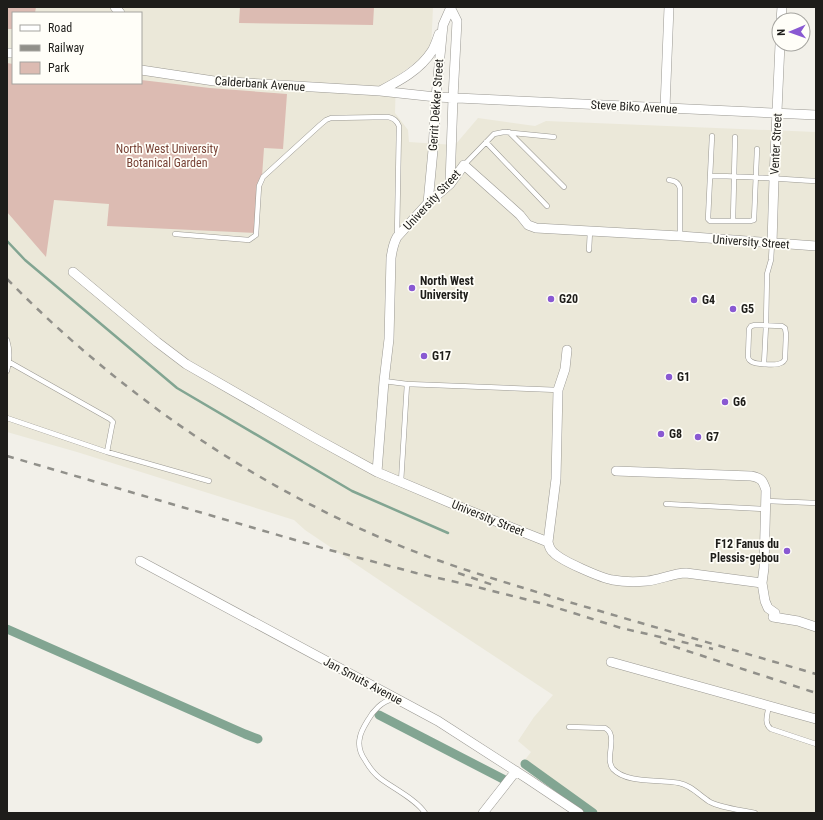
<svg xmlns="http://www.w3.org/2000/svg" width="823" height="820" font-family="'Roboto Condensed',sans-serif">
	<rect width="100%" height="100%" fill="#f2f0e9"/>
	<path fill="#ebe8d9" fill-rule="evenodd" d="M7,7H433L431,51L396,77L395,113L408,130L409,142L455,145L478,118L535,126L546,121L816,132V813H599L524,761L531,752L518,741L534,717L553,695L400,594L305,530L294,520L77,452L7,432ZM13,13H141V83H13Z"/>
	<path fill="#dcbbb2" d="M7,7H36L35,13H13V29H7Z
		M240,7H374L373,25L239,23Z
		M7,63L13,64V83H141V80L210,88L287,94L283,149L264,148L258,233L107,226L109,204L54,200L46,257L7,212Z"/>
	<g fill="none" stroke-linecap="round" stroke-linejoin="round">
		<path stroke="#82a592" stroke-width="2.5" d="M7,241L25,260L177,388L352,491L448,533"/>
		<path stroke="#82a592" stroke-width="9" d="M7,629L245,734L258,739
			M379,715L503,779
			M525,764L593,813"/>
		<g stroke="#9a9892" stroke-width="5.5">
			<path id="lane" d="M509,132L564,187
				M712,136L708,219L710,221H750L754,220L757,149
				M486,142L547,206
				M464,165L494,134L504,132L554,137
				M710,176C745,176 781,179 816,181
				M669,180C675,181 678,182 680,188V236
				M733,221L735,137
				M175,234L249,240L256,235L259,186L263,177L320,125L326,120L331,118L388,117C394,118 397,121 399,126L397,236
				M589,250L590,231
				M755,325L782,326L785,328L786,334L785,359C784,361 784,362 781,363C776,366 756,364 752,362C749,360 749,360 748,357L749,329L751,326Z
				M7,340C10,350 10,360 7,371
				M9,362L110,419L113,422L112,426L107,452
				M764,364L766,325L767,274L771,260L772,243
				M384,381L407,384L558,390
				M7,418L107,452L209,481
				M401,482L407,384
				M767,501L816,503
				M666,504L766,509
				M393,699C382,701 373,711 368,720C365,725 361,731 360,737C358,745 360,753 365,760C369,767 374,774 381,779C393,788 417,800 425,813
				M769,705C768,713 763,723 771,729L816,744
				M569,727L605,728C607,729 609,731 610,733C615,743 605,759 613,769C627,784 660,779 679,783C691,785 700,796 710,802C721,808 742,810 755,813"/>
		</g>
		<g stroke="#9a9892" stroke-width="10">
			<path id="street" d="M115,7L120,13
				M781,20L782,7
				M7,53H13
				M141,70L214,81L380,91L436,97L816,115
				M380,91C399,81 420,70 432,51C435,46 437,40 439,34
				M665,108L669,7
				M450,184L453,98L457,21L451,9
				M428,203L433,150L436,97L443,25L451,7
				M772,243L774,179L780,44
				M73,272L157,342L186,364L315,438L377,472
				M567,350L565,369L558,390L556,479L548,542C549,547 550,550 554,553C562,561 601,578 613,580C624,582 636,582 647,581C660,580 673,573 686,573L762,583
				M616,471L751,476C762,478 763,481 766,490L764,568L762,583L765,601L768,608L775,613L773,617L798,621L816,627
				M548,542L460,507L377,472L384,381L389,339L391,258C392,251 393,244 397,237L428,203L450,184L464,165L520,215L528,225L536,228L680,236L816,246
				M140,561L438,721L528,779L579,813
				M611,662L816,719
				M483,813L516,771"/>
		</g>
		<use href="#lane" stroke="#fff" stroke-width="4.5"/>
		<use href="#street" stroke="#fff" stroke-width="9"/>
		<path stroke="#91908a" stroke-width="2.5" stroke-dasharray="7 7" stroke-linecap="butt" d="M7,279C121,395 257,489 408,549C461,570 515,585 569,602C651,626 734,650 816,674
			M7,456L326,549L416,573L469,585L548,605L621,628L713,649
			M458,573L496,586
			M660,642L816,693"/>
	</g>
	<g fill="#8959d2" stroke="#fffef8" stroke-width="1.5">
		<circle cx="412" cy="288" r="4"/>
		<circle cx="551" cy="299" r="4"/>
		<circle cx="694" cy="300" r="4"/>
		<circle cx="733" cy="309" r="4"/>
		<circle cx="424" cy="356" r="4"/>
		<circle cx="669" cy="377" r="4"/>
		<circle cx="725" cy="402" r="4"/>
		<circle cx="661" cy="434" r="4"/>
		<circle cx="698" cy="437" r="4"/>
		<circle cx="787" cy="551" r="4"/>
	</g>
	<g text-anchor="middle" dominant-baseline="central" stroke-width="3.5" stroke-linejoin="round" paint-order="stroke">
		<g font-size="12" fill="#1e1d1a" stroke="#fffef8">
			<text transform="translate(260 84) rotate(4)">Calderbank Avenue</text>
			<text transform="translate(436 105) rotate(-86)">Gerrit Dekker Street</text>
			<text transform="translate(634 107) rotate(3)">Steve Biko Avenue</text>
			<text transform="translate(776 144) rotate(-87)">Venter Street</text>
			<text transform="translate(432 200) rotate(-47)">University Street</text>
			<text transform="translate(751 242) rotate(4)">University Street</text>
			<text transform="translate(488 518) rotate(22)">University Street</text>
			<text transform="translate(363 681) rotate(28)">Jan Smuts Avenue</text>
		</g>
		<g font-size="12" fill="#784236" stroke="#fffef8">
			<text x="167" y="149">North West University<tspan x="167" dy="14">Botanical Garden</tspan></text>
		</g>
		<g font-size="12" font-weight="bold" fill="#1e1d1a" stroke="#fffef8" text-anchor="start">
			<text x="420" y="281">North West<tspan x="420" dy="14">University</tspan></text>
			<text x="559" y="299">G20</text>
			<text x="702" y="300">G4</text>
			<text x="741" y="309">G5</text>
			<text x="432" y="356">G17</text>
			<text x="677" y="377">G1</text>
			<text x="733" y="402">G6</text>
			<text x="669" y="434">G8</text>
			<text x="706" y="437">G7</text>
			<text x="779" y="544" text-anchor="end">F12 Fanus du<tspan x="779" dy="14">Plessis-gebou</tspan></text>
		</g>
	</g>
	<rect width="823" height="820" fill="none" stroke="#1e1d1a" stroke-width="16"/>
	<rect x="12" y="12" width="130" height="72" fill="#fffef8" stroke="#a5a49f"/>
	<rect x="20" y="25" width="20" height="6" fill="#ffffff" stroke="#a5a49f"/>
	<text x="48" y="32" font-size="12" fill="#1e1d1a">Road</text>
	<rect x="20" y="45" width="20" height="6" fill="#91908a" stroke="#a5a49f"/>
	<text x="48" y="52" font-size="12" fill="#1e1d1a">Railway</text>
	<rect x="20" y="62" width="20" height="12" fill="#dcbbb2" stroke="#a5a49f"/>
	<text x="48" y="72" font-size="12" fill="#1e1d1a">Park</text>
	<g transform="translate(791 32) rotate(268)"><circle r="19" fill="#fffef8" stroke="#a5a49f"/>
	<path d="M0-3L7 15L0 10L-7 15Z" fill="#8959d2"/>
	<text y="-6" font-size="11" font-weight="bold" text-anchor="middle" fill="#1e1d1a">N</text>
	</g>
</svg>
